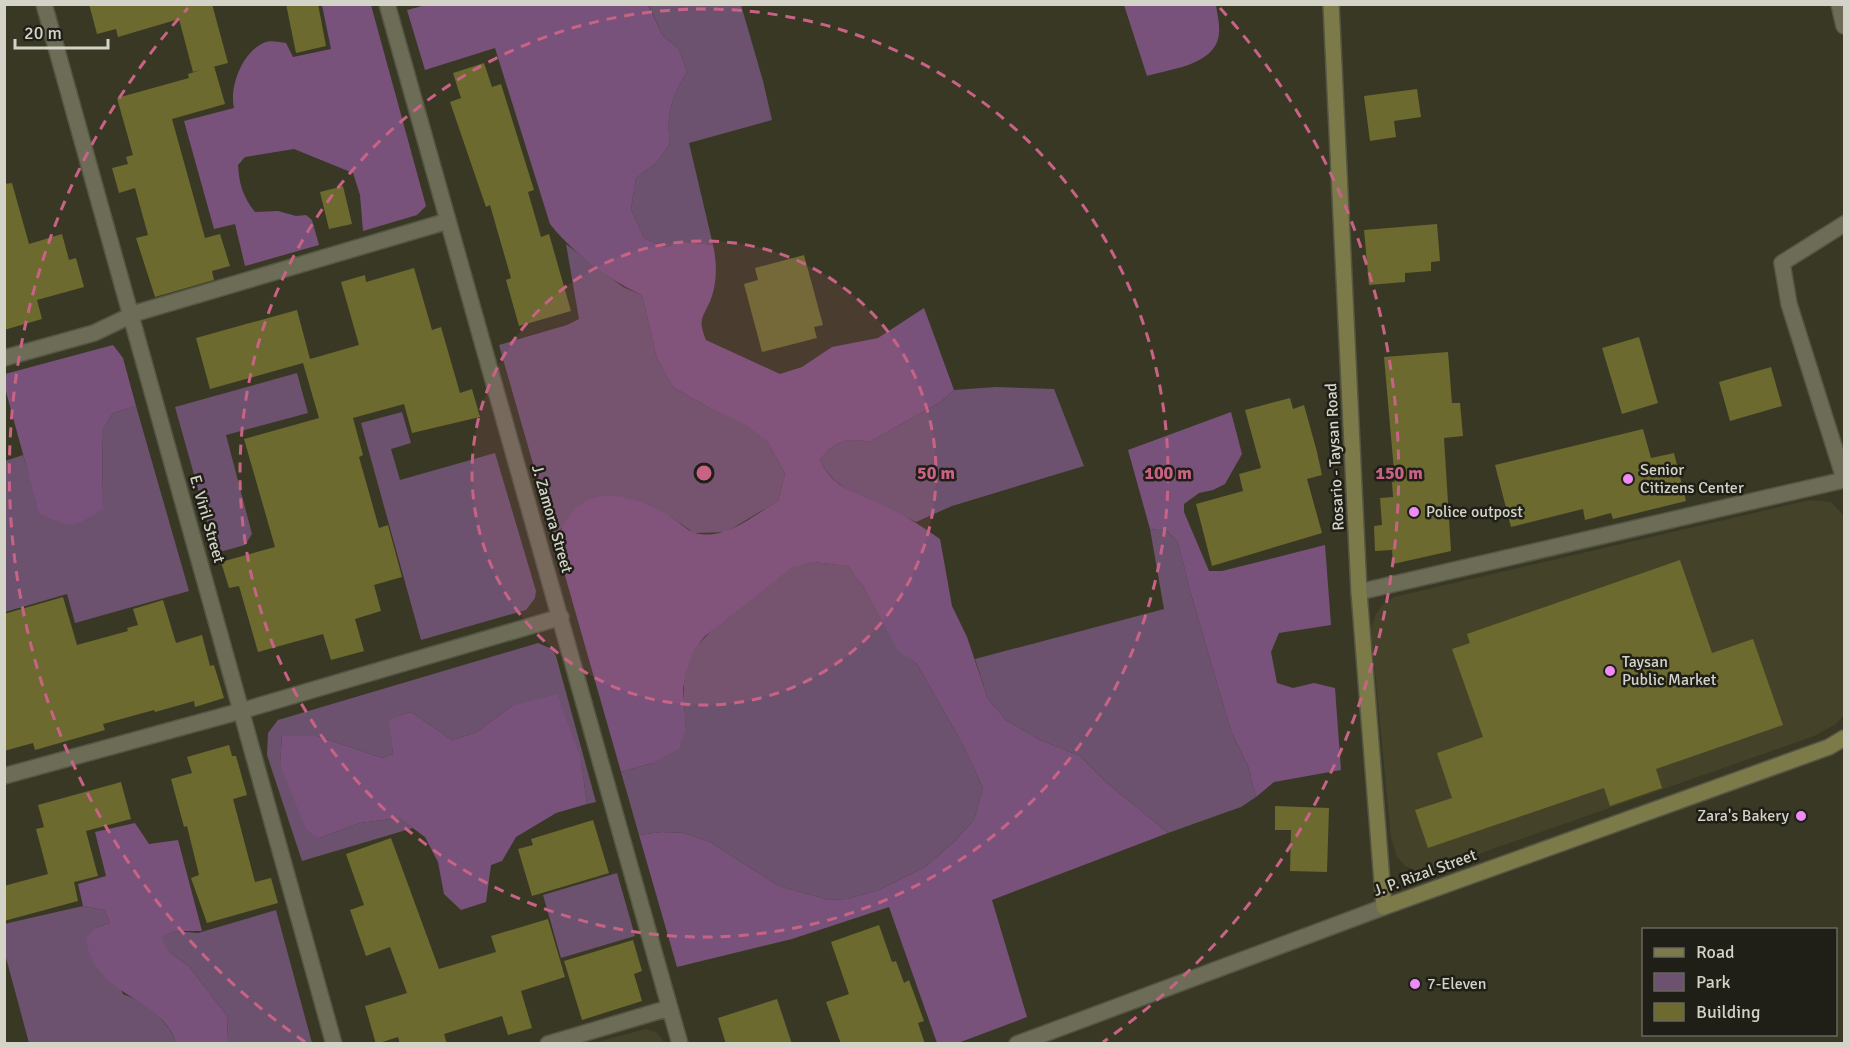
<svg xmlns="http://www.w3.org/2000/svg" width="1849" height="1048" font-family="Signika,sans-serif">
	<rect width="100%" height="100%" fill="#393825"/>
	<path fill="#444329" d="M1810,500L1831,502L1844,516V715L1836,724L1814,736L1430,871H1417L1405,866L1397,857L1391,838L1371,628L1376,614L1383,604L1394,597Z
		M646,1029L656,1032L665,1043H593Z"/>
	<path fill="#6c526e" d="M648,4L741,5L763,81L772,120L689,143L713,245L685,242L664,247L644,238L631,209L636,178L657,162L670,144C666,113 671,99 687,72L679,49L663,36Z
		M566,244L623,287L642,295L657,359L673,387L706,406L748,425L769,444L785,474L778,501L726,532L694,533L670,516L561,528L556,544L499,345L567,325L579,319Z
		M297,373L308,413L226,435L252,534L245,545L216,553L175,407Z
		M996,387L1054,389L1084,466L952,506L916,522C884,506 835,494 820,460C834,441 846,437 869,442L939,403L954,390Z
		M136,406L189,591L75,623L67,594L5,612V461L23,455L40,513L103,509L102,431L113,413Z
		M402,412L411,443L391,449L400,480L495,453L536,591L535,598L526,610L421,640L361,423Z
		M1150,529L1167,531L1178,542L1191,594L1231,731L1248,766L1256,797L1241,807L1168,833L1107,783L1080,756L1040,740L1006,720L988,699L975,659L1164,609Z
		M813,562L848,566L864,588L898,650L917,664L962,743L983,788L974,820L955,841L925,867L879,890L847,899L829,900L779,886L710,842L684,833L661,832L639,835L621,772L652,763L686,729C684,703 680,675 693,652C702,635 773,576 791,568C797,565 806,564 813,562Z
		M538,643L552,649L556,656L596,802L587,804L581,760L512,706L475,733L452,740L411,712L390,719L393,754L382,758L317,736H282L280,765L319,838L360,823L399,818L413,828L302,861L267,755L268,733L278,720Z
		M617,873L635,936L561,958L543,895Z
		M83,906L104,910L110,923L95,928L123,994C145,1002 169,1021 176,1043H29L5,954L4,924Z
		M276,910L312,1043H228L227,1016L189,966L170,953L160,938L175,931L198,933Z"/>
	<path fill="#79527c" d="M322,5H371L426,206L417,215L363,231L360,195L353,173L294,149L245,157L238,165C239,184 243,197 255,212L278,211L296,216L306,215L312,220L319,245L245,266L235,224L214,229L184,121L234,108C229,86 243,50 266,42C271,40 280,42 286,43L293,57L331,49Z
		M426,5H648L663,36L679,49L687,72C671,99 666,113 670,144L657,162L636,178L631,209L644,238L664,247L685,242L713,245C717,262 717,280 712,296C705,317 696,316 706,340L780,374L802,367L832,347L878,338L924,308L954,390L939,403L869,442C846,437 834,441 820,460C833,490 861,494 887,507C906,516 923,527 940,539L952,606L967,637L988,699L1006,720L1040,740L1080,756L1107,783L1168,833L992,900L1027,1017L958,1043H937L889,907L792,939L677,967L639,835L661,832L684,833L710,842L779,886L829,900L847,899L879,890L925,867L955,841L974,820L983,788L962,743L917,664L898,651L864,588L848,566L813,562L791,568L704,637L693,652L686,672L683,689L686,729L679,749L652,763L621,772L556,544C574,482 621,489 668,515C677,520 686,530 695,533C726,541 753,515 778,501L785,474L769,444L748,426L706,406L673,387L657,359L642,295C610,281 572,252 550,224L495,48L425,70L407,10Z
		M1124,5H1216C1217,13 1220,24 1219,33C1217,65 1170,69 1147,76Z
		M113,345L123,358L136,406L113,413L102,431L103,509C71,528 73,529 39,513L5,388V374Z
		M1231,412L1242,454L1225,484L1213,490L1199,493L1184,504V512L1209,571H1222L1325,545L1331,625L1279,633L1271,652L1277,683L1293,688L1314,683L1335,688L1341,770L1274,782L1256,797L1248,766L1231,731L1191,594L1178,542L1167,531L1150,529L1128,450Z
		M557,694L581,760L587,804L556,813L516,837L502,861L491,865L486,902L461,910L444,894L438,862L425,837L399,818L360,823L319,838L306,829L280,765L282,736H317L382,758L393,754L389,719L411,712L452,740L475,733L512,706Z
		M135,823L149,844L178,840L202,931H175L161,938L170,953L189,966L227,1016L228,1043H176C161,995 94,998 86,938L95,928L110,923L104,910L83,906L78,884L106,876L95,832Z"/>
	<path fill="#6c6a2f" d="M89,4H212L228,63L193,72L179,19L118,37L116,29L97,34Z
		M286,4H318L326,46L296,53Z
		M484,63L492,87L501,84L534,190L528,192L541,237L549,234L571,311L519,326L506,280L511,278L490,205L486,207L450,102L461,98L453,73Z
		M214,66L225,104L172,119L205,238L220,234L230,266L212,271L214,280L155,297L136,238L148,235L135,188L119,193L112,168L128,164L126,157L133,155L117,98L189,78L188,74Z
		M1417,89L1421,117L1394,121L1396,137L1370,141L1364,96Z
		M12,183L29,244L62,234L69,260L76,258L84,287L37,300L42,319L4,330V184Z
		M343,186L352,224L329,229L320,192Z
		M1437,224L1440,261L1431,262V271L1405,273V282L1369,285L1364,230Z
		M804,255L823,325L814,327L817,338L762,352L744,284L758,280L755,268Z
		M414,268L432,330L441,327L460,393L472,389L480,417L412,433L404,404L353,418L363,455L359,457L379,528L388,525L402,577L374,585L381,611L355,619L364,651L331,660L323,634L258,652L239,586L229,588L221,562L275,547L244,439L319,418L303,363L210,389L196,338L297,310L310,359L359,345L341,282L365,275L366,282Z
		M1639,337L1658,403L1622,414L1602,348Z
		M1448,352L1452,403H1460L1463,436L1444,438L1451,551L1393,564L1392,550L1375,551L1374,526L1382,525L1380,498L1393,497L1392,482H1395L1384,357Z
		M1771,367L1782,406L1730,421L1719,382Z
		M1290,398L1293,409L1304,405L1317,452L1322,475L1307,479L1322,533L1212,566L1196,504L1243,491L1239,474L1261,468L1245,410Z
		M1643,429L1651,458L1674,453L1686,501L1613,519L1611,513L1585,520L1583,509L1511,527L1495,465Z
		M1680,560L1712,653L1753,639L1783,725L1656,769L1662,788L1610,806L1604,788L1428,848L1415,810L1452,798L1437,753L1483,737L1452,649L1470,643L1467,634Z
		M63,597L77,645L128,631L127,628L138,625L133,609L163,600L176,643L202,635L210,666L214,665L224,698L195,707L194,701L155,712L154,710L103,724L105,730L35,750L33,743L4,751V614Z
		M229,745L232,756H236L247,795L233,799L255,882L271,878L278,903L207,923L191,878L199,875L187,826L184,827L171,779L192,773L187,757Z
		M121,782L131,819L86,831L98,876L74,882L78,901L4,921V886L48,874L36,829L44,827L38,805Z
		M1275,806L1329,808L1327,872L1290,871L1291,830H1275Z
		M593,820L609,873L532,896L518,849L533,845L531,839Z
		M391,838L439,969L496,952L491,936L548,919L565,977L521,991L532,1028L508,1035L502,1016L444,1034L447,1044H400L398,1037L376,1044L365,1006L407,993L390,947L366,956L350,910L364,905L346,854Z
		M879,925L892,962L896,961L904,983L909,980L924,1021L918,1023L925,1044H841L826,1002L849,994L831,942Z
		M633,940L642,971L634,974L642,1001L582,1020L564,961Z
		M777,999L792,1044H726L718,1018Z"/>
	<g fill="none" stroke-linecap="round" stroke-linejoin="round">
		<g stroke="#565645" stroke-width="18">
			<path id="street" d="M44,4L334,1044
				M387,4L680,1044
				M1839,4L1844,26
				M1844,224L1782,263L1789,304L1844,478
				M4,358L94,333L136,313L448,221
				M1359,592L1844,480
				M4,776L241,711L561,617
				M548,1044L669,1008
				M1017,1044L1384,907"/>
		</g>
		<g stroke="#565645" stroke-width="18">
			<path id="secondary" d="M1331,4L1359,592L1384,907L1829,747L1844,738"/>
		</g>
		<use href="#street" stroke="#6d6c57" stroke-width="15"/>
		<use href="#secondary" stroke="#7d7a4a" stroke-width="15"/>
	</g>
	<circle cx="704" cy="473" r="232" fill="#c96386" fill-opacity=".12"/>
	<g fill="none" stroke="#c96386" stroke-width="3" stroke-dasharray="10 8">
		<circle cx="704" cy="473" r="232"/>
		<circle cx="704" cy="473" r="464"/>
		<path d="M305 1042A695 695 0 0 1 188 8M1220 8A695 695 0 0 1 1103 1042"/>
	</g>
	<g fill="#ef8bf6" stroke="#1f1f17" stroke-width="2">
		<circle cx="1628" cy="479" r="6"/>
		<circle cx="1414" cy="512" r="6"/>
		<circle cx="1610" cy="671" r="6"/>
		<circle cx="1801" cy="816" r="6"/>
		<circle cx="1415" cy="984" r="6"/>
	</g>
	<g text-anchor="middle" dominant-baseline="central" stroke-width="5" stroke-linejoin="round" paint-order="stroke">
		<g font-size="16" fill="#d3d3c7" stroke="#1f1f17">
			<text transform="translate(1335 457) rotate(-93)">Rosario - Taysan Road</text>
			<text transform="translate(207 519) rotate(74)">E. Viril Street</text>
			<text transform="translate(552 519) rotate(74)">J. Zamora Street</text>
			<text transform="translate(1425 873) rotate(-20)">J. P. Rizal Street</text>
		</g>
		<g font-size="16" fill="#d3d3c7" stroke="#1f1f17" text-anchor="start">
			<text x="1640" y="470">Senior<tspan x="1640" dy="18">Citizens Center</tspan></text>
			<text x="1426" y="512">Police outpost</text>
			<text x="1622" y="662">Taysan<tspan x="1622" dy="18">Public Market</tspan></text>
			<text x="1789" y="816" text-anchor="end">Zara's Bakery</text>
			<text x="1427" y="984">7-Eleven</text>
		</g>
	</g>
	<circle cx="704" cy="473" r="9" fill="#c96386" stroke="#1f1f17" stroke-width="3"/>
	<g font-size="18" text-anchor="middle" font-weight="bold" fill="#c96386" stroke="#1f1f17" stroke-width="5" stroke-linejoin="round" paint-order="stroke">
		<text x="936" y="479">50 m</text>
		<text x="1168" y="479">100 m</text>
		<text x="1399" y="479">150 m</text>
	</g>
	<rect width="1849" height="1048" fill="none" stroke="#d3d3c7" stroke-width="12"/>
	<rect x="1642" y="928" width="195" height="108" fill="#1f1f17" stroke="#67675d" stroke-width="1.5"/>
	<rect x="1654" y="948" width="30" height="9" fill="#7d7a4a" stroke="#67675d" stroke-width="1.5"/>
	<text x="1696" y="958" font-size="18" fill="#d3d3c7">Road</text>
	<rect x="1654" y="973" width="30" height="18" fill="#6c526e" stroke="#67675d" stroke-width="1.5"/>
	<text x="1696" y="988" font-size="18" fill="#d3d3c7">Park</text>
	<rect x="1654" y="1003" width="30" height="18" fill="#6c6a2f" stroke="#67675d" stroke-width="1.5"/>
	<text x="1696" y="1018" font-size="18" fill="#d3d3c7">Building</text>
	<path d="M15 39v9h93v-9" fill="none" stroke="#d3d3c7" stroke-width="3"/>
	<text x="24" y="39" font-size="18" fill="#d3d3c7" stroke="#1f1f17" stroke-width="4.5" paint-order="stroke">20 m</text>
</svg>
